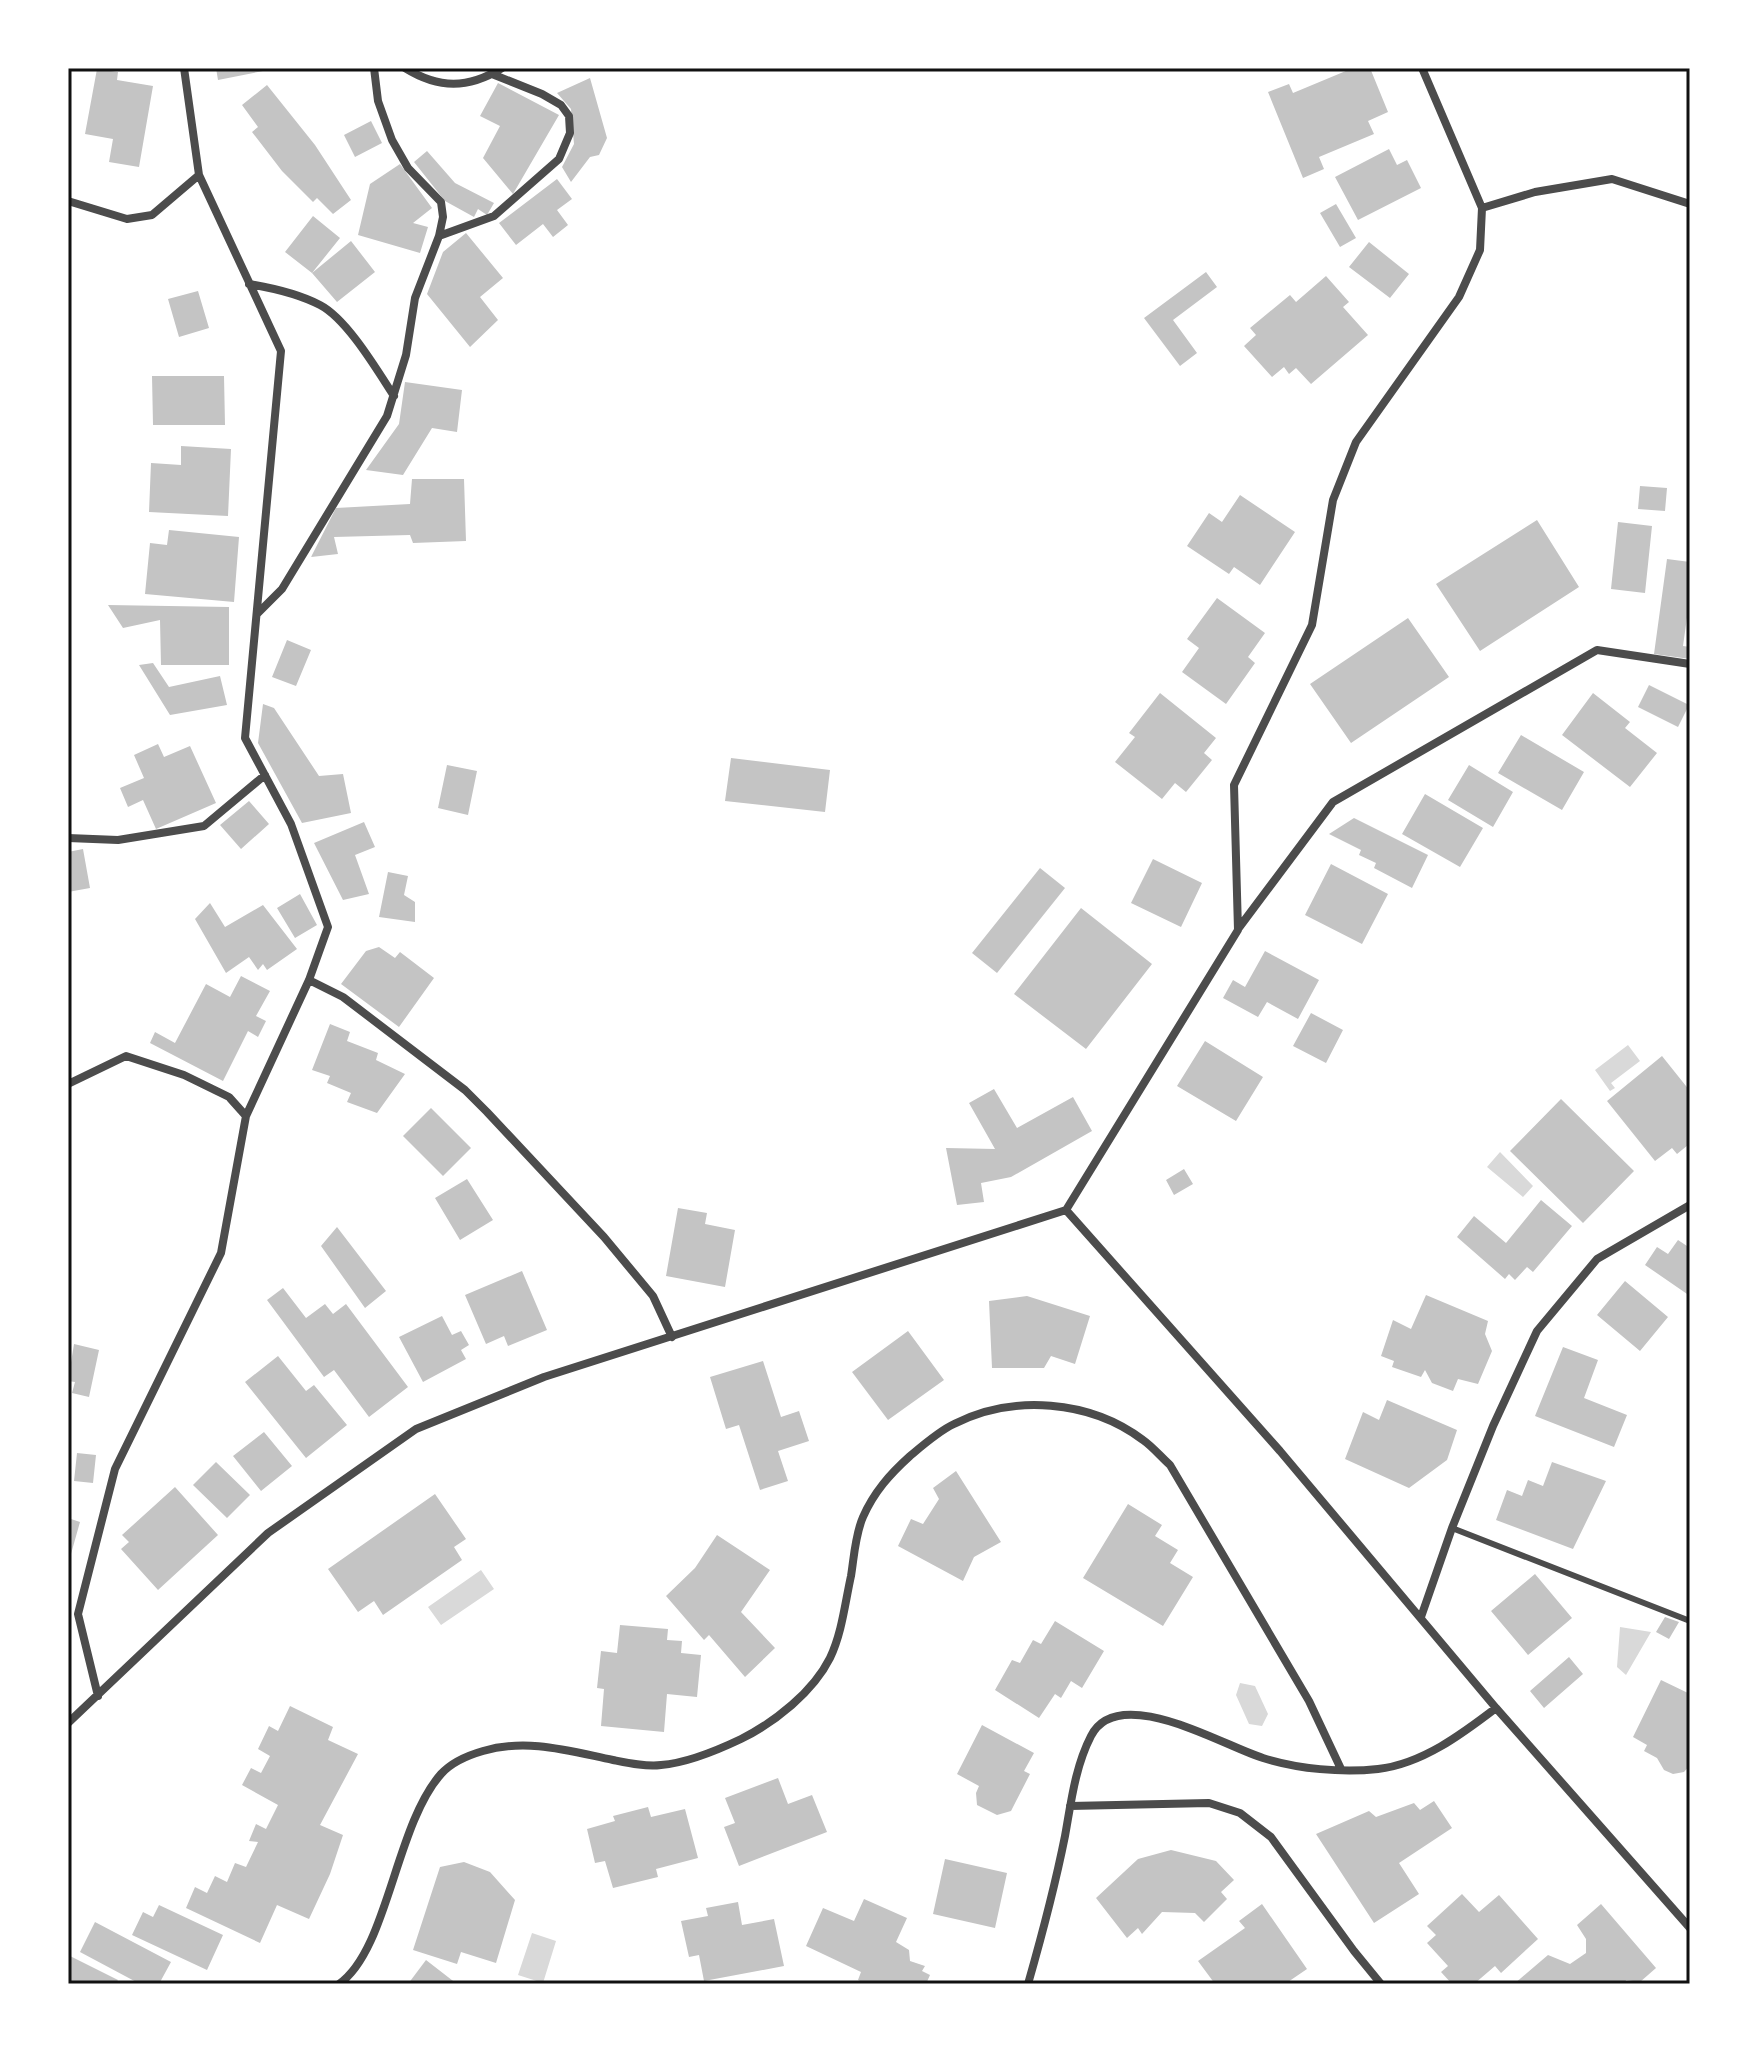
<svg xmlns="http://www.w3.org/2000/svg" width="1758" height="2052" font-family="'Exo 2',sans-serif">
	<rect width="100%" height="100%" fill="#fff"/>
	<path fill="#d9d9d9" d="M1628,1045L1640,1061L1611,1083L1615,1088L1610,1091L1595,1070Z
		M1500,1152L1533,1186L1523,1197L1487,1167Z
		M481,1570L494,1589L441,1625L428,1607Z
		M1620,1627L1651,1632L1626,1675L1617,1667Z
		M1240,1683L1255,1686L1268,1714L1262,1726L1249,1724L1236,1695Z
		M532,1933L556,1941L543,1983L518,1975Z"/>
	<path fill="#c4c4c4" d="M216,68H263V71L218,80Z
		M1353,68H1370L1388,112L1368,121L1374,134L1319,157L1324,169L1303,178L1268,92L1289,84L1293,93Z
		M97,69L118,72L117,80L153,86L139,167L109,162L113,139L85,134Z
		M590,78L607,138L599,155L590,157L571,182L562,167L574,144L571,109L557,93Z
		M498,83L559,115L513,194L483,158L500,126L480,116Z
		M267,85L315,145L351,200L333,214L317,198L313,202L282,171L252,132L258,127L242,105Z
		M371,121L382,143L355,157L344,135Z
		M1389,149L1397,165L1407,160L1421,188L1358,220L1335,177Z
		M427,151L455,183L494,203L487,215L478,209L474,217L445,201L414,162Z
		M400,164L432,208L413,223L428,227L420,253L358,235L370,184Z
		M557,179L572,199L557,210L568,225L553,237L543,224L516,245L499,223Z
		M1336,204L1356,238L1340,247L1320,213Z
		M313,216L340,238L312,273L285,252Z
		M466,233L503,278L480,297L498,320L470,347L427,294L443,252Z
		M351,241L375,272L337,302L312,273Z
		M1369,242L1409,274L1390,298L1349,267Z
		M1206,272L1217,287L1173,320L1197,353L1180,366L1144,318Z
		M1326,276L1349,302L1343,307L1368,335L1311,384L1296,368L1289,374L1284,367L1272,377L1244,346L1256,335L1250,328L1290,295L1296,302Z
		M198,291L209,328L179,337L168,299Z
		M152,376H224L225,425H153Z
		M405,382L462,390L457,432L432,428L403,475L366,470L399,424Z
		M181,446L231,449L228,516L149,512L151,463L181,465Z
		M412,479H464L466,541L413,543L410,535L334,537L338,554L311,557L336,508L410,504Z
		M1640,486L1667,488L1665,511L1638,509Z
		M1240,495L1295,532L1260,585L1234,567L1229,574L1187,546L1209,513L1222,522Z
		M1537,520L1579,587L1480,651L1436,584Z
		M1618,522L1652,526L1645,593L1611,589Z
		M169,530L239,537L234,602L145,594L150,543L167,545Z
		M1667,559L1690,562V596L1683,646L1690,647V659L1654,654Z
		M1217,598L1265,633L1248,657L1255,663L1226,704L1182,672L1199,648L1187,639Z
		M108,605L229,607V665H161L160,620L123,628Z
		M1408,618L1449,677L1351,743L1310,684Z
		M287,640L311,650L296,686L272,677Z
		M153,663L169,687L220,676L227,705L170,715L139,665Z
		M1649,685L1689,705L1678,727L1638,707Z
		M1160,693L1216,738L1204,753L1212,760L1186,792L1175,783L1162,799L1115,762L1135,737L1129,733Z
		M1593,693L1630,722L1625,728L1657,753L1630,787L1562,735Z
		M263,704L274,708L319,776L343,774L351,813L302,823L258,743Z
		M1521,735L1584,772L1562,810L1498,773Z
		M158,744L164,757L190,746L216,803L156,829L143,800L128,807L120,788L144,778L134,755Z
		M731,758L830,770L825,812L725,801Z
		M447,765L477,771L468,815L438,808Z
		M1469,765L1513,792L1493,827L1448,800Z
		M1425,794L1483,828L1460,867L1402,834Z
		M249,801L269,824L241,849L220,825Z
		M1354,818L1428,855L1412,888L1374,868L1376,863L1359,855L1361,850L1329,834Z
		M364,822L375,847L355,855L369,894L343,900L314,843Z
		M83,849L90,888L68,892V852Z
		M1153,859L1202,883L1181,927L1131,903Z
		M1331,864L1388,894L1362,944L1305,915Z
		M1040,868L1065,888L997,973L972,953Z
		M388,872L408,876L404,895L415,902V922L379,917Z
		M300,894L317,925L295,938L277,908Z
		M210,903L225,927L263,905L297,949L267,970L263,964L258,970L249,957L226,973L195,919Z
		M1081,908L1152,964L1086,1049L1014,994Z
		M379,947L395,958L400,952L434,978L399,1027L341,984L366,951Z
		M1265,951L1319,980L1298,1019L1267,1002L1258,1017L1223,998L1233,980L1245,987Z
		M241,976L270,991L256,1016L266,1021L258,1037L248,1031L223,1081L150,1043L155,1032L175,1043L206,984L230,997Z
		M1311,1013L1343,1030L1326,1063L1293,1046Z
		M330,1024L350,1032L347,1041L378,1053L376,1060L405,1074L377,1113L347,1102L351,1093L327,1083L330,1076L312,1070Z
		M1205,1041L1263,1077L1236,1121L1177,1086Z
		M1662,1056L1690,1091V1147L1688,1145L1677,1154L1672,1148L1655,1161L1607,1101Z
		M994,1089L1017,1128L1073,1097L1092,1131L1011,1177L981,1183L984,1202L957,1205L946,1148L995,1149L969,1103Z
		M1561,1099L1634,1171L1583,1223L1510,1151Z
		M431,1108L471,1148L443,1176L403,1136Z
		M1184,1169L1193,1184L1174,1195L1166,1180Z
		M467,1179L493,1220L460,1240L435,1198Z
		M1541,1200L1572,1226L1533,1272L1527,1267L1515,1280L1509,1274L1505,1279L1457,1237L1474,1216L1506,1243Z
		M678,1208L707,1213L705,1224L735,1230L725,1287L666,1276Z
		M337,1227L386,1291L365,1308L321,1246Z
		M1678,1240L1690,1248V1296L1645,1265L1657,1247L1668,1254Z
		M522,1271L547,1330L508,1346L504,1336L486,1344L465,1295Z
		M1625,1281L1668,1317L1640,1351L1597,1315Z
		M283,1288L306,1318L325,1304L333,1314L346,1304L408,1387L369,1417L334,1370L324,1377L267,1300Z
		M1426,1295L1488,1321L1485,1334L1492,1351L1478,1384L1458,1379L1453,1391L1432,1383L1425,1370L1421,1377L1392,1367L1394,1361L1381,1356L1393,1320L1411,1329Z
		M1027,1296L1090,1316L1075,1364L1051,1356L1044,1368H992L989,1301Z
		M442,1316L452,1335L461,1331L469,1345L461,1350L466,1359L423,1382L399,1337Z
		M908,1331L944,1380L888,1420L852,1372Z
		M74,1344L99,1350L89,1397L72,1393L75,1382L68,1381Z
		M1563,1347L1598,1360L1584,1398L1627,1415L1614,1447L1535,1416Z
		M278,1356L306,1391L314,1385L347,1425L306,1458L245,1382Z
		M763,1361L781,1417L799,1411L809,1441L778,1451L788,1481L760,1490L739,1425L726,1429L710,1377Z
		M1387,1400L1457,1430L1447,1460L1409,1488L1345,1459L1363,1412L1379,1420Z
		M264,1432L292,1466L261,1491L233,1456Z
		M77,1453L96,1455L93,1483L74,1481Z
		M216,1462L250,1495L227,1518L193,1485Z
		M1552,1462L1606,1481L1573,1549L1496,1520L1507,1490L1522,1496L1528,1480L1543,1486Z
		M956,1471L1001,1542L974,1557L963,1581L898,1546L911,1519L923,1524L939,1499L933,1488Z
		M175,1487L218,1535L158,1590L121,1549L129,1542L122,1535Z
		M435,1494L466,1539L454,1547L462,1560L383,1615L374,1601L358,1612L328,1569Z
		M1128,1504L1162,1525L1155,1536L1178,1550L1170,1563L1193,1577L1163,1626L1083,1578Z
		M68,1518L80,1522L69,1561H68Z
		M717,1535L770,1570L741,1612L775,1648L745,1677L709,1635L704,1640L666,1596L695,1568Z
		M1535,1574L1572,1618L1528,1655L1491,1611Z
		M1665,1617L1679,1622L1669,1639L1656,1632Z
		M1055,1621L1104,1651L1082,1688L1071,1681L1061,1698L1055,1694L1039,1718L995,1690L1012,1660L1020,1663L1033,1640L1041,1644Z
		M620,1625L668,1629L667,1640L682,1641L681,1653L701,1655L697,1697L667,1694L664,1732L601,1726L604,1689L597,1688L601,1651L617,1653Z
		M1569,1657L1583,1674L1544,1708L1530,1691Z
		M1661,1680L1690,1694V1765L1684,1772L1673,1774L1664,1770L1657,1758L1644,1751L1647,1745L1633,1737Z
		M290,1706L333,1727L328,1740L358,1754L320,1825L343,1835L330,1874L309,1919L277,1905L260,1943L186,1908L195,1887L207,1893L215,1876L227,1882L235,1863L246,1867L258,1842L249,1841L256,1824L266,1829L278,1805L242,1785L251,1768L261,1773L270,1756L258,1749L269,1726L278,1731Z
		M982,1725L1034,1753L1024,1771L1030,1774L1011,1811L997,1815L977,1805L976,1793L979,1786L957,1774Z
		M778,1778L788,1804L812,1795L827,1832L739,1866L724,1827L735,1823L725,1798Z
		M1434,1801L1452,1828L1399,1863L1419,1894L1374,1923L1316,1834L1369,1811L1376,1817L1414,1803L1420,1810Z
		M648,1807L651,1817L685,1809L698,1858L656,1869L658,1877L613,1888L605,1861L595,1863L587,1829L615,1821L613,1816Z
		M1171,1850L1216,1861L1234,1880L1221,1892L1227,1899L1204,1922L1195,1913L1162,1912L1142,1934L1138,1928L1127,1938L1096,1898L1138,1859Z
		M945,1859L1007,1873L995,1928L933,1914Z
		M464,1862L490,1872L515,1900L496,1963L461,1952L457,1964L413,1950L440,1867Z
		M1462,1894L1479,1912L1499,1895L1538,1939L1501,1973L1495,1966L1474,1984H1452L1441,1972L1448,1966L1427,1943L1436,1935L1427,1926Z
		M864,1899L907,1918L896,1942L909,1950L910,1961L925,1966L922,1971L930,1975L926,1984H866L858,1980L861,1972L806,1946L823,1908L854,1921Z
		M738,1902L742,1925L774,1919L784,1966L704,1981L699,1955L689,1957L681,1921L708,1916L706,1908Z
		M1262,1904L1307,1969L1285,1984H1215L1198,1961L1245,1928L1239,1921Z
		M1601,1904L1656,1968L1640,1982L1626,1980L1625,1984H1514L1548,1955L1570,1964L1586,1953V1939L1577,1925Z
		M159,1905L223,1935L207,1970L132,1935L143,1912L153,1917Z
		M95,1922L171,1962L159,1984H140L80,1952Z
		M68,1955L118,1980L115,1984H68Z
		M426,1960L457,1984H408Z"/>
	<g fill="none" stroke-linecap="round" stroke-linejoin="round">
		<path stroke="#4c4c4c" stroke-width="6" d="M1452,1528L1690,1621"/>
		<path stroke="#4c4c4c" stroke-width="8" d="M405,68C439,89 468,89 502,68
			M68,201L127,219L152,215L199,175
			M1482,208L1535,192L1612,179L1690,204
			M439,236L494,216L559,159L570,133L569,116L561,105L542,94L492,74
			M249,284C273,288 299,294 320,305C347,319 377,370 394,396
			M257,614L282,589L387,416L406,355L415,298L439,236L443,217L441,202L408,168L392,140L378,101L374,68
			M68,838L118,840L204,826L265,775
			M1238,929L1333,802L1597,650L1690,664
			M309,980L343,997L465,1090L487,1112L604,1237L653,1296L672,1337
			M68,1084L126,1056L184,1075L229,1097L246,1116
			M1066,1210L1238,930L1234,785L1312,625L1333,500L1356,442L1459,297L1480,250L1482,208L1422,68
			M1066,1210L1280,1451L1496,1708L1690,1928
			M1421,1617L1452,1528L1493,1426L1537,1331L1597,1259L1690,1205
			M98,1696L78,1614L115,1469L221,1253L246,1116L309,980L328,927L291,824L245,738L281,351L199,175L184,68
			M68,1723L268,1533L416,1429L544,1377L1066,1210
			M1070,1806L1209,1803L1240,1813L1271,1837L1354,1951L1381,1984
			M339,1984C388,1950 395,1826 441,1774C451,1763 469,1755 483,1751C527,1738 569,1751 613,1760C628,1763 646,1767 661,1765C687,1763 718,1750 741,1739C775,1722 813,1692 830,1658C842,1633 845,1603 851,1576C854,1558 855,1535 863,1517C874,1492 890,1474 910,1456C923,1445 939,1431 954,1424C1013,1394 1090,1400 1143,1440C1153,1447 1161,1457 1170,1465L1309,1701L1341,1769
			M1028,1984C1042,1935 1055,1886 1065,1836C1071,1803 1075,1767 1091,1736C1118,1682 1224,1746 1263,1758C1298,1769 1342,1773 1378,1769C1422,1764 1462,1734 1496,1708"/>
	</g>
	<rect width="1758" height="2052" fill="none" stroke="#ffffff" stroke-width="140"/>
	<rect x="70" y="70" width="1618" height="1912" fill="none" stroke="#111" stroke-width="3"/>
</svg>
